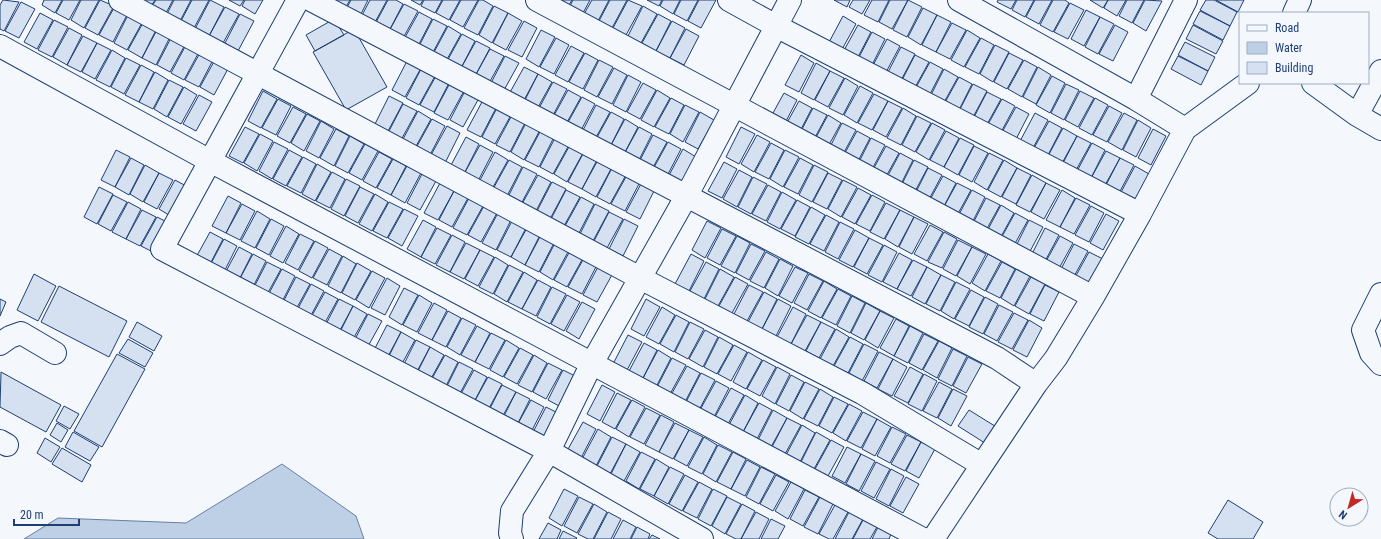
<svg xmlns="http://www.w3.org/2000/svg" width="1381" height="539" font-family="'Roboto Condensed',sans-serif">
	<rect width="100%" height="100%" fill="#f4f7fb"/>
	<path fill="#bed0e5" stroke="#687fa3" d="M282,464L356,516L364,539H24L58,518L186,523Z"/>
	<path fill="#d5e0f0" stroke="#1d3f73" d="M3,0L19,2L4,31L0,29V5Z
		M44,0H62L55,13L42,5Z
		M63,0H80L69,20L56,13Z
		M81,0H99L84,28L71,20Z
		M100,0L114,6L98,35L85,28Z
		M140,0H155L151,6Z
		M156,0H173L166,13L152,6Z
		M174,0H191L180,21L167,14Z
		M192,0H209L194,28L181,21Z
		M210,0L224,7L209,36L195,29Z
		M229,0H244L240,6Z
		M245,0H263L255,14L242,6Z
		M333,0H350L344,10Z
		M351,0H368L359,18L345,11Z
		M370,0H387L373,26L360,19Z
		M388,0H396L403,4L388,33L374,26Z
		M411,0H423L420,5Z
		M424,0H442L435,13L421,6Z
		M443,0H460L449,20L436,13Z
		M461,0H478L463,27L450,20Z
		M479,0H483L493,6L478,35L464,28Z
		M558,0H572L569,5Z
		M573,0H590L583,13L570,6Z
		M592,0H609L598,21L584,14Z
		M610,0H627L612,28L599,21Z
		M628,0L642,6L626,35L613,28Z
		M647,0H662L659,6Z
		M663,0H680L673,14L660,6Z
		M681,0H698L687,21L674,14Z
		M699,0H716L701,28L688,21Z
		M834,0H850L847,7Z
		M853,0H870L862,14L849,7Z
		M872,0H889L878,22L864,15Z
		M890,0H908L892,29L879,22Z
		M908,0L922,7L907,37L893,30Z
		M998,0H1016L1011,9L997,2Z
		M1017,0H1034L1025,17L1012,10Z
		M1035,0H1052L1039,24L1026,17Z
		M1053,0H1065L1069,3L1053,32L1040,25Z
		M1090,0H1108L1103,8Z
		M1108,0H1126L1117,16L1104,8Z
		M1127,0H1144L1132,23L1119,16Z
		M1145,0L1162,1L1146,31L1133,23Z
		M1206,0H1214L1237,12L1230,26L1200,10Z
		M1216,0H1244L1238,12Z
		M21,2L35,9L19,38L5,31Z
		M1070,3L1084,10L1068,39L1054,32Z
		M404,4L418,11L402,40L388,33Z
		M115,6L128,13L113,42L99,35Z
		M494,6L508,13L492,43L479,35Z
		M643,6L657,14L641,43L628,36Z
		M225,7L239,14L223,43L209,36Z
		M923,8L937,15L921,45L908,37Z
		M1086,10L1100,17L1084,46L1071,39Z
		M1200,11L1230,26L1223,40L1193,24Z
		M419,12L432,19L417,48L403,41Z
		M40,13L53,20L37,49L24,42Z
		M129,13L143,21L127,50L114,43Z
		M508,13L522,21L506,50L493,43Z
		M240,14L254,21L238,51L225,43Z
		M658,14L671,21L656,51L642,43Z
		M937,15L951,22L936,52L922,45Z
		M843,16L856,24L840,53L827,46Z
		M1100,17L1114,24L1098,54L1085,47Z
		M334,19L344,35L315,51L306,35Z
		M433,19L447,26L431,56L418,48Z
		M54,20L68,27L52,57L38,50Z
		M144,21L157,28L142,58L128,50Z
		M524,21L537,28L522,57L508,50Z
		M672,21L685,28L670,58L656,51Z
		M952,23L966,30L950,59L936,52Z
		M858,25L871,32L856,61L842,54Z
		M1115,25L1128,32L1113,61L1099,54Z
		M1193,25L1223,41L1216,54L1186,39Z
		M448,26L461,34L445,63L432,56Z
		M69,28L82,35L67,65L53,57Z
		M158,28L171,35L156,65L142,58Z
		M354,29L387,87L346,110L313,52Z
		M686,29L699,36L684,65L670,58Z
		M541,30L555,37L539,67L526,59Z
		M967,30L980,38L964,67L951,60Z
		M872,32L885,39L870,69L857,61Z
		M462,34L475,41L460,70L446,63Z
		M83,36L97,43L81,72L67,65Z
		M172,36L186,43L170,72L157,65Z
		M556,38L569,45L554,74L540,67Z
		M981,38L994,45L979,74L965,67Z
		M887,39L900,46L884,76L871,69Z
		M476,41L490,48L474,78L460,70Z
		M1185,42L1215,57L1208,71L1178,55Z
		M97,43L111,50L95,79L82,72Z
		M187,43L200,50L184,80L171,73Z
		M995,45L1009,52L993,82L980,74Z
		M571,46L584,53L568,82L555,75Z
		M901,47L915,54L899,84L886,76Z
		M490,49L504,56L488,85L474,78Z
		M112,50L125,58L110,87L96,80Z
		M201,51L214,58L199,87L185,80Z
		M585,53L598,60L583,89L569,82Z
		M1009,53L1023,60L1007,89L994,82Z
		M801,55L814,63L799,92L785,85Z
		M915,55L929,62L913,91L900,84Z
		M505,56L519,63L503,92L490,85Z
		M1178,56L1208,71L1201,85L1171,69Z
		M126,58L140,65L124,94L111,87Z
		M216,58L230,65L214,95L200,87Z
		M599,60L613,67L597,97L584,90Z
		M1024,60L1037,67L1022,97L1008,89Z
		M407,61L421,68L405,97L392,90Z
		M930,62L943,69L928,98L914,91Z
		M816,63L830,71L814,100L801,93Z
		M141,65L154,72L139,102L125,95Z
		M524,67L538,74L522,104L508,96Z
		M1038,67L1051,75L1036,104L1023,97Z
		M614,68L627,75L612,104L598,97Z
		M421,69L435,76L419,105L406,98Z
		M944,69L958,77L942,106L929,99Z
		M830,71L844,78L828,107L815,100Z
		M155,72L168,80L153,109L139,102Z
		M538,74L552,82L536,111L523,104Z
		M628,75L641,82L626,112L613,105Z
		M436,76L449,83L434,112L420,105Z
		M1052,76L1065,83L1050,113L1036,105Z
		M959,77L972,84L957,114L943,106Z
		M845,78L858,86L843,115L829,108Z
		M169,80L183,87L167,117L154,109Z
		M553,82L567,89L551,119L537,112Z
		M450,83L464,91L448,120L434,113Z
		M643,83L656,90L640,119L627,112Z
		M973,84L987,91L971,121L958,113Z
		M1066,84L1079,90L1064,120L1051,113Z
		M860,86L873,93L857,123L844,115Z
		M184,87L197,95L181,124L168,117Z
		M568,90L581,97L565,126L552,119Z
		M657,90L670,98L654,127L641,120Z
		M263,91L277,99L261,128L248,121Z
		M465,91L479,98L463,127L450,120Z
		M1080,91L1094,98L1078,127L1065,120Z
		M987,92L1001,99L985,128L972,121Z
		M784,93L797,100L782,129L768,122Z
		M874,94L888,101L872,130L858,123Z
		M199,95L212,102L196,131L183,124Z
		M389,96L403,103L387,133L374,126Z
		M582,97L595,104L579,134L566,126Z
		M671,98L684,105L669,134L655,127Z
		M1095,98L1108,105L1092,135L1079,128Z
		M278,99L291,106L276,135L262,128Z
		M1002,99L1015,106L999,136L986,128Z
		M483,100L496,108L481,137L467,130Z
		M799,101L812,108L797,137L783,130Z
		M888,101L902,108L886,137L873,130Z
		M403,104L417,111L401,140L388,133Z
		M596,105L610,112L594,141L581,134Z
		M685,105L699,112L683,142L670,134Z
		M1109,106L1122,113L1107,142L1093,135Z
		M293,107L306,114L290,143L277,136Z
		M1016,107L1029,114L1014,143L1000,136Z
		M497,108L511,115L495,144L482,137Z
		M813,108L827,115L811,145L798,137Z
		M903,108L916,116L901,145L887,138Z
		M418,111L431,119L415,148L402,141Z
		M611,112L624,119L609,149L595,141Z
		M700,112L714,120L698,149L685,142Z
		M1035,113L1048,120L1032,150L1019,143Z
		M1124,113L1137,120L1122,150L1108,142Z
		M307,114L320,121L304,151L291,143Z
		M512,115L525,123L510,152L496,145Z
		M828,115L841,123L825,152L812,145Z
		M917,116L931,123L915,152L902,145Z
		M432,119L445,126L430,155L416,148Z
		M625,119L638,127L623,156L609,149Z
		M1138,120L1151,128L1136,157L1123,150Z
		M321,121L334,129L319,158L306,151Z
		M1049,121L1062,128L1047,157L1033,150Z
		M526,123L540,130L524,160L511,152Z
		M842,123L856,130L840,160L827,153Z
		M932,123L945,130L929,160L916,152Z
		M447,126L460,133L445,163L431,155Z
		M245,127L259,134L243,163L229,156Z
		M639,127L652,134L637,164L623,156Z
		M741,127L755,134L739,164L726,157Z
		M1063,128L1077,136L1061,165L1047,158Z
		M336,129L349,136L334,166L320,158Z
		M1153,129L1166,136L1151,165L1138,158Z
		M541,130L554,137L539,167L525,160Z
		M857,131L870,138L855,167L841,160Z
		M946,131L959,138L944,167L930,160Z
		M260,134L273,141L257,171L244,163Z
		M653,135L667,142L651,171L638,164Z
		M757,135L770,142L754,172L741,164Z
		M350,136L364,144L348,173L335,166Z
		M1077,136L1091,143L1075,172L1062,165Z
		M466,137L479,144L464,174L450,167Z
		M555,138L569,145L553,174L540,167Z
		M871,138L885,145L869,175L856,168Z
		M960,138L974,145L958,175L944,167Z
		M274,142L288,149L272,179L259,171Z
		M668,142L681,149L666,178L652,171Z
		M771,143L784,150L769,179L755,172Z
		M1092,143L1105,150L1090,180L1076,173Z
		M365,144L378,151L362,180L349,173Z
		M480,145L493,152L478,181L464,174Z
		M570,145L583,153L567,182L554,174Z
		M886,146L899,153L883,182L870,175Z
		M974,146L988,153L972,182L959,175Z
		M683,149L696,157L681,186L667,179Z
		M116,150L130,157L115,187L101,180Z
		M289,150L302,157L286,186L273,179Z
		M785,150L799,157L783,187L770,179Z
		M1106,151L1120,158L1104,187L1090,180Z
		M379,152L392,159L376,188L363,181Z
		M495,152L508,160L492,189L479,182Z
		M584,152L597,160L582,189L568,182Z
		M900,153L913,160L898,190L884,183Z
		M989,153L1003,160L987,190L974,182Z
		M303,157L316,164L301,193L287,186Z
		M131,158L144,165L129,195L115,187Z
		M800,158L813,165L798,194L784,187Z
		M1120,158L1134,165L1118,195L1105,187Z
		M393,159L406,166L391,195L377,188Z
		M509,160L522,167L507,196L493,189Z
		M598,160L612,167L596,197L582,189Z
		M914,160L928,167L912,197L899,190Z
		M1004,160L1017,168L1001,197L988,190Z
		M724,162L737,169L722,198L708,191Z
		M317,164L331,172L315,201L302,194Z
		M145,165L159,173L143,202L130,194Z
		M814,165L828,172L812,202L799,195Z
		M407,166L421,173L405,203L391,195Z
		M1135,166L1149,174L1133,203L1119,196Z
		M523,167L537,174L521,204L508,197Z
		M612,168L626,175L610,204L597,197Z
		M928,168L942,175L926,205L913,198Z
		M1017,168L1031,175L1016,204L1002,197Z
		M739,170L752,177L737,207L723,199Z
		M332,172L345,179L330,208L316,201Z
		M159,173L173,180L157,209L144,202Z
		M828,173L842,180L827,209L813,202Z
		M422,174L436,181L420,210L407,203Z
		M538,175L551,182L536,211L522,204Z
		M627,175L640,182L625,211L611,204Z
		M1032,175L1046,183L1030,212L1016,205Z
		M943,176L956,183L941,212L927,205Z
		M753,177L767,184L751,214L738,207Z
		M346,179L360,186L344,216L331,209Z
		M175,180L188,187L172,217L159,209Z
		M843,180L857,187L841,217L828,209Z
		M552,182L566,189L550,219L537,211Z
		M642,182L655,189L640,219L626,212Z
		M440,183L454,191L438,220L424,213Z
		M957,183L971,190L955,219L941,212Z
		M1046,183L1060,190L1044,219L1031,212Z
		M768,185L781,192L766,221L752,214Z
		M99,187L113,194L97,224L84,217Z
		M360,187L374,194L358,223L345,216Z
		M858,188L871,195L855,224L842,217Z
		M566,190L580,197L564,226L551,219Z
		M972,190L985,197L970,227L956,220Z
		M1062,190L1075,198L1060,227L1046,220Z
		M454,191L468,198L452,227L439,220Z
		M782,192L796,200L780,229L767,222Z
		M375,194L388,202L372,231L359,224Z
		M113,195L127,202L111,231L98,224Z
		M872,195L885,202L870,231L856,224Z
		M228,196L241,203L226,233L212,226Z
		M581,197L594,204L579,233L565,226Z
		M469,198L483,206L467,235L453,228Z
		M986,198L1000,205L984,234L971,227Z
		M1076,198L1090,205L1074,234L1060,227Z
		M797,200L810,207L795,236L781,229Z
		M128,202L141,209L126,239L112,232Z
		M389,202L403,209L387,238L373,231Z
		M886,203L900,210L884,239L870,232Z
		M242,204L255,211L240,240L226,233Z
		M595,204L609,211L593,241L580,234Z
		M1001,205L1014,213L998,242L985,235Z
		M484,206L497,213L481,242L468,235Z
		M1091,206L1104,213L1089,242L1075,235Z
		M811,207L825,215L809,244L795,237Z
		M404,209L418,216L402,246L388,238Z
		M142,210L156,217L140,246L126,239Z
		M900,210L914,217L898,247L885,239Z
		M257,211L270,219L255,248L241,241Z
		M609,212L623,219L607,248L594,241Z
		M498,213L511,220L496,250L482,243Z
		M1015,213L1028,220L1012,249L999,242Z
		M1106,214L1119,221L1103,250L1090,243Z
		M826,215L839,222L824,251L810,244Z
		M157,217L171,224L155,253L141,246Z
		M914,217L928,224L912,254L899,247Z
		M271,219L284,226L269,255L256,248Z
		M624,219L638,226L623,256L609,249Z
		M423,220L436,227L421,257L407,249Z
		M1029,220L1043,227L1027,257L1014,250Z
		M512,221L526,228L511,257L497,250Z
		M707,221L721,228L705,258L692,250Z
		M840,222L854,229L838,259L825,252Z
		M930,225L943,232L927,261L914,254Z
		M286,226L299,234L283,263L270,256Z
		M437,228L451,235L435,264L421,257Z
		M527,228L540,235L525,265L511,257Z
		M1045,228L1059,235L1043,265L1030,258Z
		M722,229L736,236L720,265L707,258Z
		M855,230L869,238L853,267L839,260Z
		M210,232L223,239L208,268L194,261Z
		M944,232L957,239L942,268L928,262Z
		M300,234L314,241L298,270L285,263Z
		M452,235L465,242L450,272L436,265Z
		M541,235L554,243L539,272L525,265Z
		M737,236L750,243L735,273L721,266Z
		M1060,236L1073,243L1057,272L1044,265Z
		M869,238L883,245L867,274L854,267Z
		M224,239L237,246L222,276L208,269Z
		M958,240L972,247L956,276L943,269Z
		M315,241L328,248L312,278L299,271Z
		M466,243L480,250L464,279L450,272Z
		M555,243L569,250L553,280L540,272Z
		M751,244L765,251L749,280L736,273Z
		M1074,244L1088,251L1072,280L1059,273Z
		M884,245L897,252L882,282L868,275Z
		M239,247L252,254L237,284L223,277Z
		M972,247L986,254L970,284L957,276Z
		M329,249L342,256L327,285L313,278Z
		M480,250L494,257L478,286L465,279Z
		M570,251L583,258L567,287L554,280Z
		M766,252L779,259L764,288L750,281Z
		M1089,252L1103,259L1087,288L1073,281Z
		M899,253L912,260L897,289L883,282Z
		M253,254L266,261L251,291L237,284Z
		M691,254L704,261L689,291L675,284Z
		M988,254L1001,261L985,291L972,283Z
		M343,256L356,264L341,293L328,286Z
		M495,257L508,265L493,294L479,287Z
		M584,258L597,265L582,294L568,287Z
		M780,259L793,266L778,296L765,288Z
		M913,260L927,267L911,296L897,289Z
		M267,262L281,269L265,298L252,291Z
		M706,262L719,269L704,299L690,291Z
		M1002,262L1015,269L1000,298L986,291Z
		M357,263L371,271L355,300L342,293Z
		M509,265L523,272L507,302L494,294Z
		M599,265L613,273L597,302L583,295Z
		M795,267L808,273L792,303L779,296Z
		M927,267L941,275L925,304L912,297Z
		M282,269L295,276L280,306L266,299Z
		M720,269L734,277L718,306L705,299Z
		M1016,269L1030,276L1014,306L1001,298Z
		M372,271L385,278L369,308L356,300Z
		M524,272L537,280L522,309L508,302Z
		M34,274L56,286L38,321L17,310Z
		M809,274L823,281L807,310L794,303Z
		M941,275L955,282L940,311L926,304Z
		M296,277L310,284L294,313L281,306Z
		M735,277L748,284L732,313L719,306Z
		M1031,277L1045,284L1029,314L1015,306Z
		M387,278L400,286L385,315L371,308Z
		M538,280L551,287L536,316L522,309Z
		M824,281L837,289L821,318L808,311Z
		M956,282L970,289L954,319L941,311Z
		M311,284L324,291L308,321L295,314Z
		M749,285L763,292L747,321L734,314Z
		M1045,285L1059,292L1044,321L1030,314Z
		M59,286L127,321L109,357L41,322Z
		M552,287L566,294L550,324L537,317Z
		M404,288L418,295L402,325L389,317Z
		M838,289L851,296L836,325L822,318Z
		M971,290L984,297L969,326L955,319Z
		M325,292L338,299L322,328L309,321Z
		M764,292L777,299L762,329L748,322Z
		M419,295L432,303L417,332L403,325Z
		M567,295L580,302L564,331L551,324Z
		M852,296L865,303L850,333L837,326Z
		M985,297L998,304L983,334L969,327Z
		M0,299L6,302L0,316Z
		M339,299L353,306L337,336L324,328Z
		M646,299L660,307L644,336L631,329Z
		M778,299L791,306L776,336L762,329Z
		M582,302L595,309L579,339L566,331Z
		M434,303L447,310L432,340L418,333Z
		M866,303L880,311L864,340L851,333Z
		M999,305L1013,312L997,341L984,334Z
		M353,306L367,314L351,343L338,336Z
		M662,307L675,315L659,344L646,337Z
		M793,307L806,314L791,344L777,337Z
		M448,311L461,318L446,347L432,340Z
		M880,311L894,318L878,348L865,340Z
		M1014,313L1028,320L1012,349L998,342Z
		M368,314L382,321L366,350L353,343Z
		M676,315L689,322L674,352L660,344Z
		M807,315L821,322L805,351L791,344Z
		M462,318L476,325L460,355L447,347Z
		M896,319L909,326L894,356L880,348Z
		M1029,320L1042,328L1027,357L1013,350Z
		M137,322L162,336L154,351L129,337Z
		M690,322L704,329L688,359L675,352Z
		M821,322L835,329L819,358L806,351Z
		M387,325L401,332L385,362L372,354Z
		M477,326L490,333L475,362L461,355Z
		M910,326L923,333L908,363L894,356Z
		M836,329L849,337L833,366L820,359Z
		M705,330L718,337L703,367L689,359Z
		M401,332L415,340L399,369L386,362Z
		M491,333L505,340L489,369L475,362Z
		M924,334L938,341L922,370L909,363Z
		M628,335L642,342L626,372L613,364Z
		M719,337L733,345L717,374L704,367Z
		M850,337L863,344L848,373L834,366Z
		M128,339L153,353L145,367L119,353Z
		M416,340L430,347L414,377L401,370Z
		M506,340L519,348L503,377L490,370Z
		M939,341L952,348L937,378L923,370Z
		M644,343L657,350L642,380L628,373Z
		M864,344L878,351L862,381L849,373Z
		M734,345L747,352L731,381L718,374Z
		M430,347L444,355L428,384L415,377Z
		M520,348L533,355L517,384L504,377Z
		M953,349L967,356L952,386L938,379Z
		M658,350L671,358L656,387L642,380Z
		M748,352L762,360L746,389L733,382Z
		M879,352L893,359L877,388L864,381Z
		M117,354L145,369L102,447L74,431Z
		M445,355L458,362L443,392L429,384Z
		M534,355L547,363L532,392L518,385Z
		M968,357L982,364L966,393L953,386Z
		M672,358L686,365L670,394L657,387Z
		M893,359L907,367L892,396L878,389Z
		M763,360L776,367L760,396L747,389Z
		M459,362L473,369L457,399L444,392Z
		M548,363L562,370L546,399L533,392Z
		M687,366L700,373L685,402L671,395Z
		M777,367L790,374L775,404L762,396Z
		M910,367L923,374L908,403L894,396Z
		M474,370L487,377L472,406L458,399Z
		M563,370L577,377L561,407L548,400Z
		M1,372L61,405L46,432L0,407Z
		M701,373L715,380L699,410L686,402Z
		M924,374L937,381L922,411L908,404Z
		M791,375L804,382L789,411L776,404Z
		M488,377L502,384L486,414L472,406Z
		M716,381L729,388L714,417L700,410Z
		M805,382L819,389L803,419L790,411Z
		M939,382L952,389L937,418L923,411Z
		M502,385L516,392L500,421L487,414Z
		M602,385L615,392L600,421L587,414Z
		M731,388L744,395L728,424L715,417Z
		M820,389L833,397L818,426L804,419Z
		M953,389L967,396L951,426L938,418Z
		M516,392L530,399L515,429L501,422Z
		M617,393L631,400L615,429L602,422Z
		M745,395L758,403L743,432L729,425Z
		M834,397L848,404L832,433L819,426Z
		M531,400L544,407L529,436L515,429Z
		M632,400L645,407L629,437L616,429Z
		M759,403L772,410L757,439L743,432Z
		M849,404L862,411L846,441L833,433Z
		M64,406L79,414L70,429L56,421Z
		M546,407L560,414L544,444L531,436Z
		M646,408L660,415L644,444L630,437Z
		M773,410L787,418L771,447L758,440Z
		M969,410L998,428L988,445L958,426Z
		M863,412L877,419L861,448L847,441Z
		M661,415L674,422L659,452L645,445Z
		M787,418L801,425L785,454L772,447Z
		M877,419L891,427L875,456L862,449Z
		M583,422L596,429L581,458L567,451Z
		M57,423L68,430L61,442L50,435Z
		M675,423L689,430L673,459L659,452Z
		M802,425L815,433L800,462L786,455Z
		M892,427L906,434L890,463L877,456Z
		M598,429L611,437L596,466L582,459Z
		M689,430L703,437L687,466L674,459Z
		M73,432L99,447L90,461L65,447Z
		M816,432L830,440L814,469L801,462Z
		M907,435L921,442L905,471L891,464Z
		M612,437L626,444L610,474L597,466Z
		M704,437L717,445L702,474L688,467Z
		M45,438L60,447L51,462L37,453Z
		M831,440L844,447L828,476L815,469Z
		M921,442L935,449L919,478L906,471Z
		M626,444L640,452L624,481L611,474Z
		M718,445L732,452L716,482L703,474Z
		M847,447L861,454L845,483L832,476Z
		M62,448L91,465L82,482L52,464Z
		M641,452L655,459L639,489L626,481Z
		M733,452L746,459L731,489L717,482Z
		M861,454L875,461L859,491L846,484Z
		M656,459L669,467L654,496L640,489Z
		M747,460L760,467L745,496L731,489Z
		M876,462L890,469L874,498L861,491Z
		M670,467L684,474L668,504L654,496Z
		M761,467L775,474L759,504L746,497Z
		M891,469L904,476L889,506L876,499Z
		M685,475L698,482L682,511L669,504Z
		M776,475L789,482L773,511L760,504Z
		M906,477L919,484L903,513L890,506Z
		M699,482L712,489L697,518L683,511Z
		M791,482L804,489L788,519L775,511Z
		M564,489L578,496L562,526L549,518Z
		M713,489L727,496L711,526L698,519Z
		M805,490L819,497L803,526L790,519Z
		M579,497L593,504L577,533L564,526Z
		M727,497L741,504L725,534L712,526Z
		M820,497L833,504L818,534L804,527Z
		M1228,500L1263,522L1253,539H1218L1208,533Z
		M594,504L607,512L593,539H588L578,534Z
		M742,504L755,511L741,539H736L726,534Z
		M835,505L848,512L833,539H829L819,534Z
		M608,512L621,519L611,539H594Z
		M756,512L769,519L759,539H741Z
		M849,512L863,519L852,539H835Z
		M771,519L785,526L778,539H761Z
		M623,520L636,527L630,539H613Z
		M863,520L877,527L870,539H853Z
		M548,523L561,530L557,539H539Z
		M637,527L650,534L648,539H631Z
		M878,527L891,534L889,539H872Z
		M563,531L577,538L576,539H559Z
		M652,535L660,539H649Z"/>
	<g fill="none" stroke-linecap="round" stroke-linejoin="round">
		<g stroke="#1d3f73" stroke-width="24">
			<path id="minor" d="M120,0L640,278L862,393L982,465L1036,384L997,358L311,0
				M298,0L162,249L549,451L702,539
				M537,0L1093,297
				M729,0L776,26L1140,214
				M959,0L1136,99L1185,129
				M1294,13L1300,0
				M0,46L210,161L923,539
				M1313,83L1357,115L1381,129
				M1136,99L1186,0
				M1357,115L1381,71
				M1381,294L1363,330L1371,353L1381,364
				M0,344L10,337L21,333L55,353
				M1036,384L1056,358L1093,297L1140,214L1185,129L1248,83
				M0,441L7,445
				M512,539L510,533L512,511L549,451L591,365L687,195L790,0
				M933,539L982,465"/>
		</g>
		<use href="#minor" stroke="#f4f7fb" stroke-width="22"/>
	</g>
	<rect x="1239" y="12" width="130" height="72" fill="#f4f7fb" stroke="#9eadc5"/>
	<rect x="1247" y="25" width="20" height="6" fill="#f4f7fb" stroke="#9eadc5"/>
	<text x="1275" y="32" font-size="12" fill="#1d3f73">Road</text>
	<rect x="1247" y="42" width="20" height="12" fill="#bed0e5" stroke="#9eadc5"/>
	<text x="1275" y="52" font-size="12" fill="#1d3f73">Water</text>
	<rect x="1247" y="62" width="20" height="12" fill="#d5e0f0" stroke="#9eadc5"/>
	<text x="1275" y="72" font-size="12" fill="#1d3f73">Building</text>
	<g transform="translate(1349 507) rotate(217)"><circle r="19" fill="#f4f7fb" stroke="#9eadc5"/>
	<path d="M0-3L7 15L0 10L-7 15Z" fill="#c62828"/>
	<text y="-6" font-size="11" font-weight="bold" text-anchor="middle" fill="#1d3f73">N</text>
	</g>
	<path d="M14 519v6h65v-6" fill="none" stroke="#1d3f73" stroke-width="2"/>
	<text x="20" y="519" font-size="12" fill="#1d3f73" stroke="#f4f7fb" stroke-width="3" paint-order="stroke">20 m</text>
</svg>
